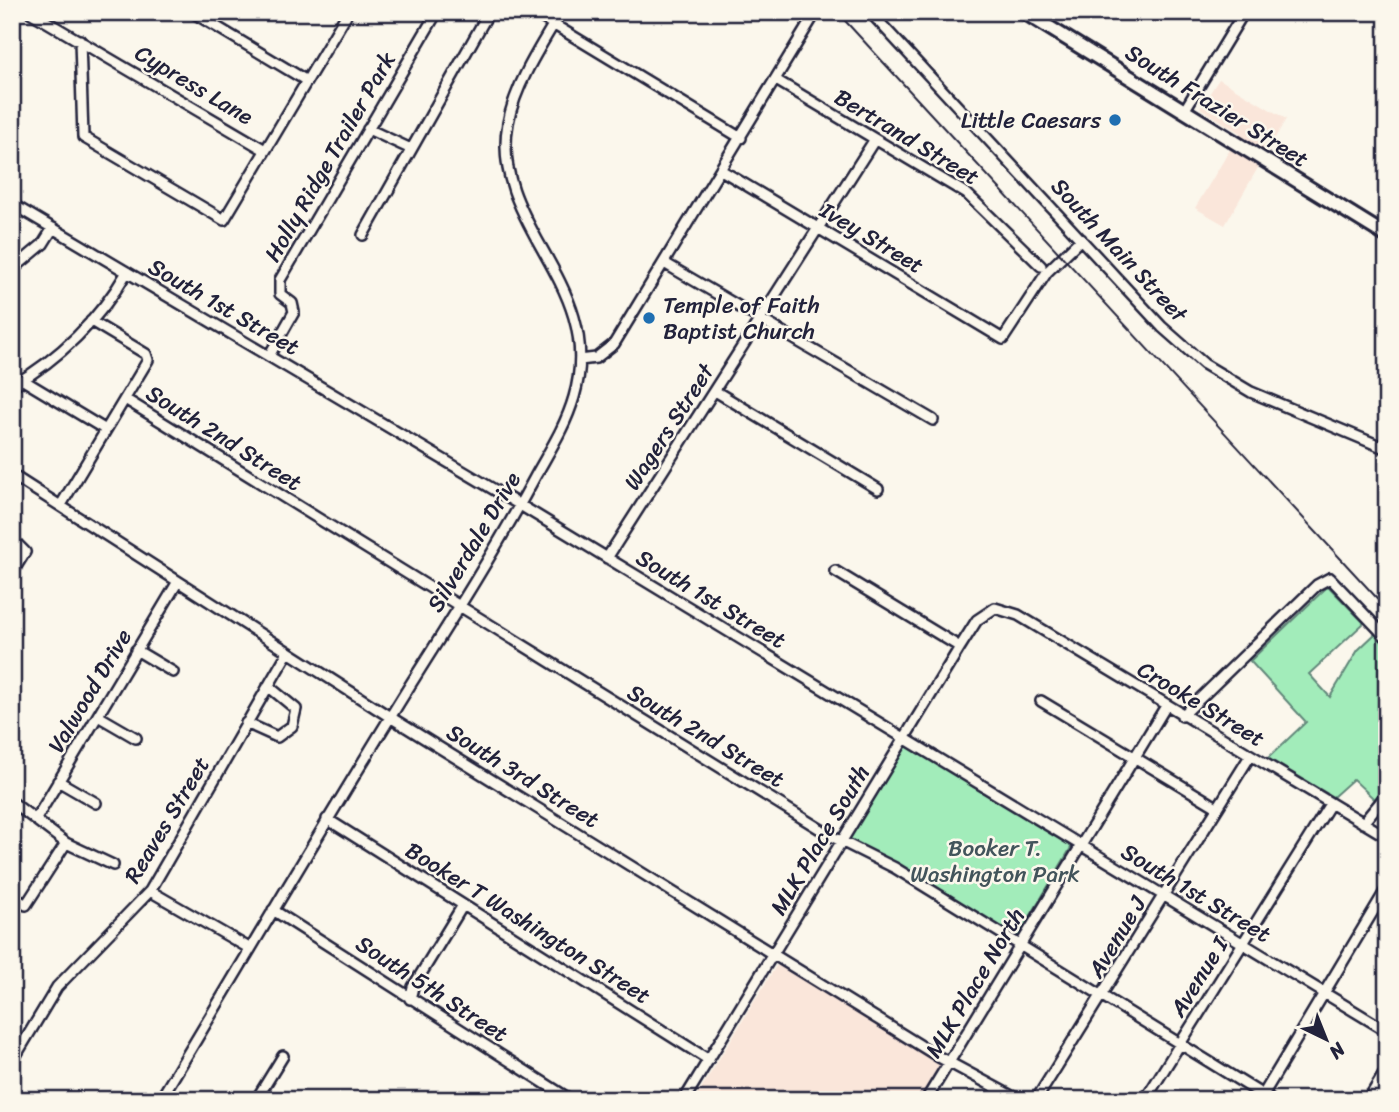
<svg xmlns="http://www.w3.org/2000/svg" width="1399" height="1112" font-family="Sriracha,sans-serif">
	<rect width="100%" height="100%" fill="#fbf7ec"/>
	<filter id="ink" filterUnits="userSpaceOnUse"><feTurbulence type="fractalNoise" baseFrequency=".0143" numOctaves="2"/><feDisplacementMap in="SourceGraphic" scale="14" xChannelSelector="R" yChannelSelector="G"/><feConvolveMatrix kernelMatrix="1 2 1 2 8 2 1 2 1" color-interpolation-filters="sRGB"/></filter>
	<g filter="url(#ink)">
		<path fill="#fae6da" d="M1219,79L1286,119L1225,225L1195,208L1240,133L1200,108Z
			M780,965L943,1065L922,1100H694L776,966Z"/>
		<path fill="#a2ecba" stroke="#62877a" stroke-width="2" d="M1328,586L1364,623L1309,674L1330,697L1358,650L1375,634L1387,646V787L1374,799L1353,779L1333,797L1268,758L1306,722L1250,661Z
			M908,745L1072,846L1018,937L849,839L900,753Z"/>
		<g fill="none" stroke-linecap="round" stroke-linejoin="round">
			<g stroke="#22223b" stroke-width="14">
				<path id="minor" d="M30,12L265,150
					M192,12L307,81
					M533,12L741,138
					M870,12L1162,327L1204,364L1251,392L1387,449
					M80,40L83,137L224,220L348,12
					M776,80L967,194L1041,266
					M1184,111L1244,12
					M368,129L411,149
					M721,170L1003,339L1047,272L1081,239
					M12,204L520,505L1387,1031
					M363,235L489,12
					M666,264L933,420
					M12,270L43,244L53,228
					M269,356L294,312L292,303L280,294V280L437,12
					M580,360L596,358L614,344L816,12
					M23,380L106,430
					M12,386C59,359 100,319 127,272
					M715,391L878,489
					M125,399L833,837L895,868L1271,1100
					M12,475L390,717L939,1057L1019,1100
					M61,505L148,360L146,354L91,321
					M12,539L25,552L12,573
					M607,558L875,139
					M835,571L960,647
					M136,650L173,672
					M1041,701L1217,807
					M98,716L136,738
					M1182,716L1317,585L1330,578L1387,638
					M246,723L277,737L292,726L296,709L268,686
					M58,781L96,803
					M12,802L66,843L113,865
					M36,819L177,583
					M327,819L709,1060
					M1363,823L1387,794
					M150,891L249,948
					M12,896L26,905L66,843
					M273,910L571,1100
					M410,999L413,987L463,905
					M12,1062L57,987L150,891L288,652
					M261,1092L274,1100
					M160,1100C244,961 326,820 412,682C455,614 498,546 536,475C550,450 566,425 574,397C607,283 489,227 508,123C515,85 541,45 561,12
					M256,1100L283,1056
					M684,1100L960,647L977,620L995,608L1018,615L1387,837
					M926,1100L1166,706
					M1036,1100L1250,756
					M1145,1100L1330,804
					M1260,1100L1387,888
					M1368,1100L1387,1069"/>
			</g>
			<g stroke="#22223b" stroke-width="18">
				<path id="major" d="M1024,12L1387,236"/>
			</g>
			<use href="#minor" stroke="#fbf7ec" stroke-width="9"/>
			<use href="#major" stroke="#fbf7ec" stroke-width="12"/>
			<path stroke="#22223b" stroke-width="2" d="M837,12L1387,609"/>
		</g>
	</g>
	<g fill="#1f6fb2" stroke="#fbf7ec" stroke-width="2.5">
		<circle cx="1115" cy="120" r="7"/>
		<circle cx="649" cy="318" r="7"/>
	</g>
	<g text-anchor="middle" dominant-baseline="central" stroke-width="5" stroke-linejoin="round" paint-order="stroke">
		<g font-size="23" fill="#22223b" stroke="#fbf7ec">
			<text transform="translate(194 85) rotate(31)">Cypress Lane</text>
			<text transform="translate(1217 106) rotate(32)">South Frazier Street</text>
			<text transform="translate(907 137) rotate(31)">Bertrand Street</text>
			<text transform="translate(330 157) rotate(-60)">Holly Ridge Trailer Park</text>
			<text transform="translate(872 238) rotate(31)">Ivey Street</text>
			<text transform="translate(1119 250) rotate(47)">South Main Street</text>
			<text transform="translate(224 307) rotate(30)">South 1st Street</text>
			<text transform="translate(669 427) rotate(-57)">Wagers Street</text>
			<text transform="translate(224 438) rotate(32)">South 2nd Street</text>
			<text transform="translate(474 542) rotate(-59)">Silverdale Drive</text>
			<text transform="translate(711 599) rotate(31)">South 1st Street</text>
			<text transform="translate(90 691) rotate(-59)">Valwood Drive</text>
			<text transform="translate(1201 704) rotate(31)">Crooke Street</text>
			<text transform="translate(706 736) rotate(31)">South 2nd Street</text>
			<text transform="translate(523 776) rotate(32)">South 3rd Street</text>
			<text transform="translate(167 820) rotate(-59)">Reaves Street</text>
			<text transform="translate(820 840) rotate(-59)">MLK Place South</text>
			<text transform="translate(1196 893) rotate(31)">South 1st Street</text>
			<text transform="translate(528 923) rotate(32)">Booker T Washington Street</text>
			<text transform="translate(1117 937) rotate(-59)">Avenue J</text>
			<text transform="translate(1199 977) rotate(-58)">Avenue I</text>
			<text transform="translate(975 983) rotate(-59)">MLK Place North</text>
			<text transform="translate(432 989) rotate(33)">South 5th Street</text>
		</g>
		<g font-size="23" fill="#22223b" stroke="#fbf7ec" text-anchor="end">
			<text x="1101" y="120">Little Caesars</text>
			<text x="663" y="305" text-anchor="start">Temple of Faith<tspan x="663" dy="26">Baptist Church</tspan></text>
		</g>
		<g font-size="23" fill="#42545b" stroke="#fbf7ec">
			<text x="995" y="848">Booker T.<tspan x="995" dy="26">Washington Park</tspan></text>
		</g>
	</g>
	<rect width="1399" height="1112" fill="none" stroke="#fbf7ec" stroke-width="42"/>
	<rect x="21" y="21" width="1357" height="1070" fill="none" stroke="#22223b" stroke-width="2.5" filter="url(#ink)"/>
	<g transform="translate(1326 1039) rotate(137)" stroke="#fbf7ec" stroke-width="5" paint-order="stroke">
	<path d="M0-5L12 26L0 18L-12 26Z" fill="#22223b"/>
	<text y="-10" font-size="19" font-weight="bold" text-anchor="middle" fill="#22223b">N</text>
	</g>
</svg>
